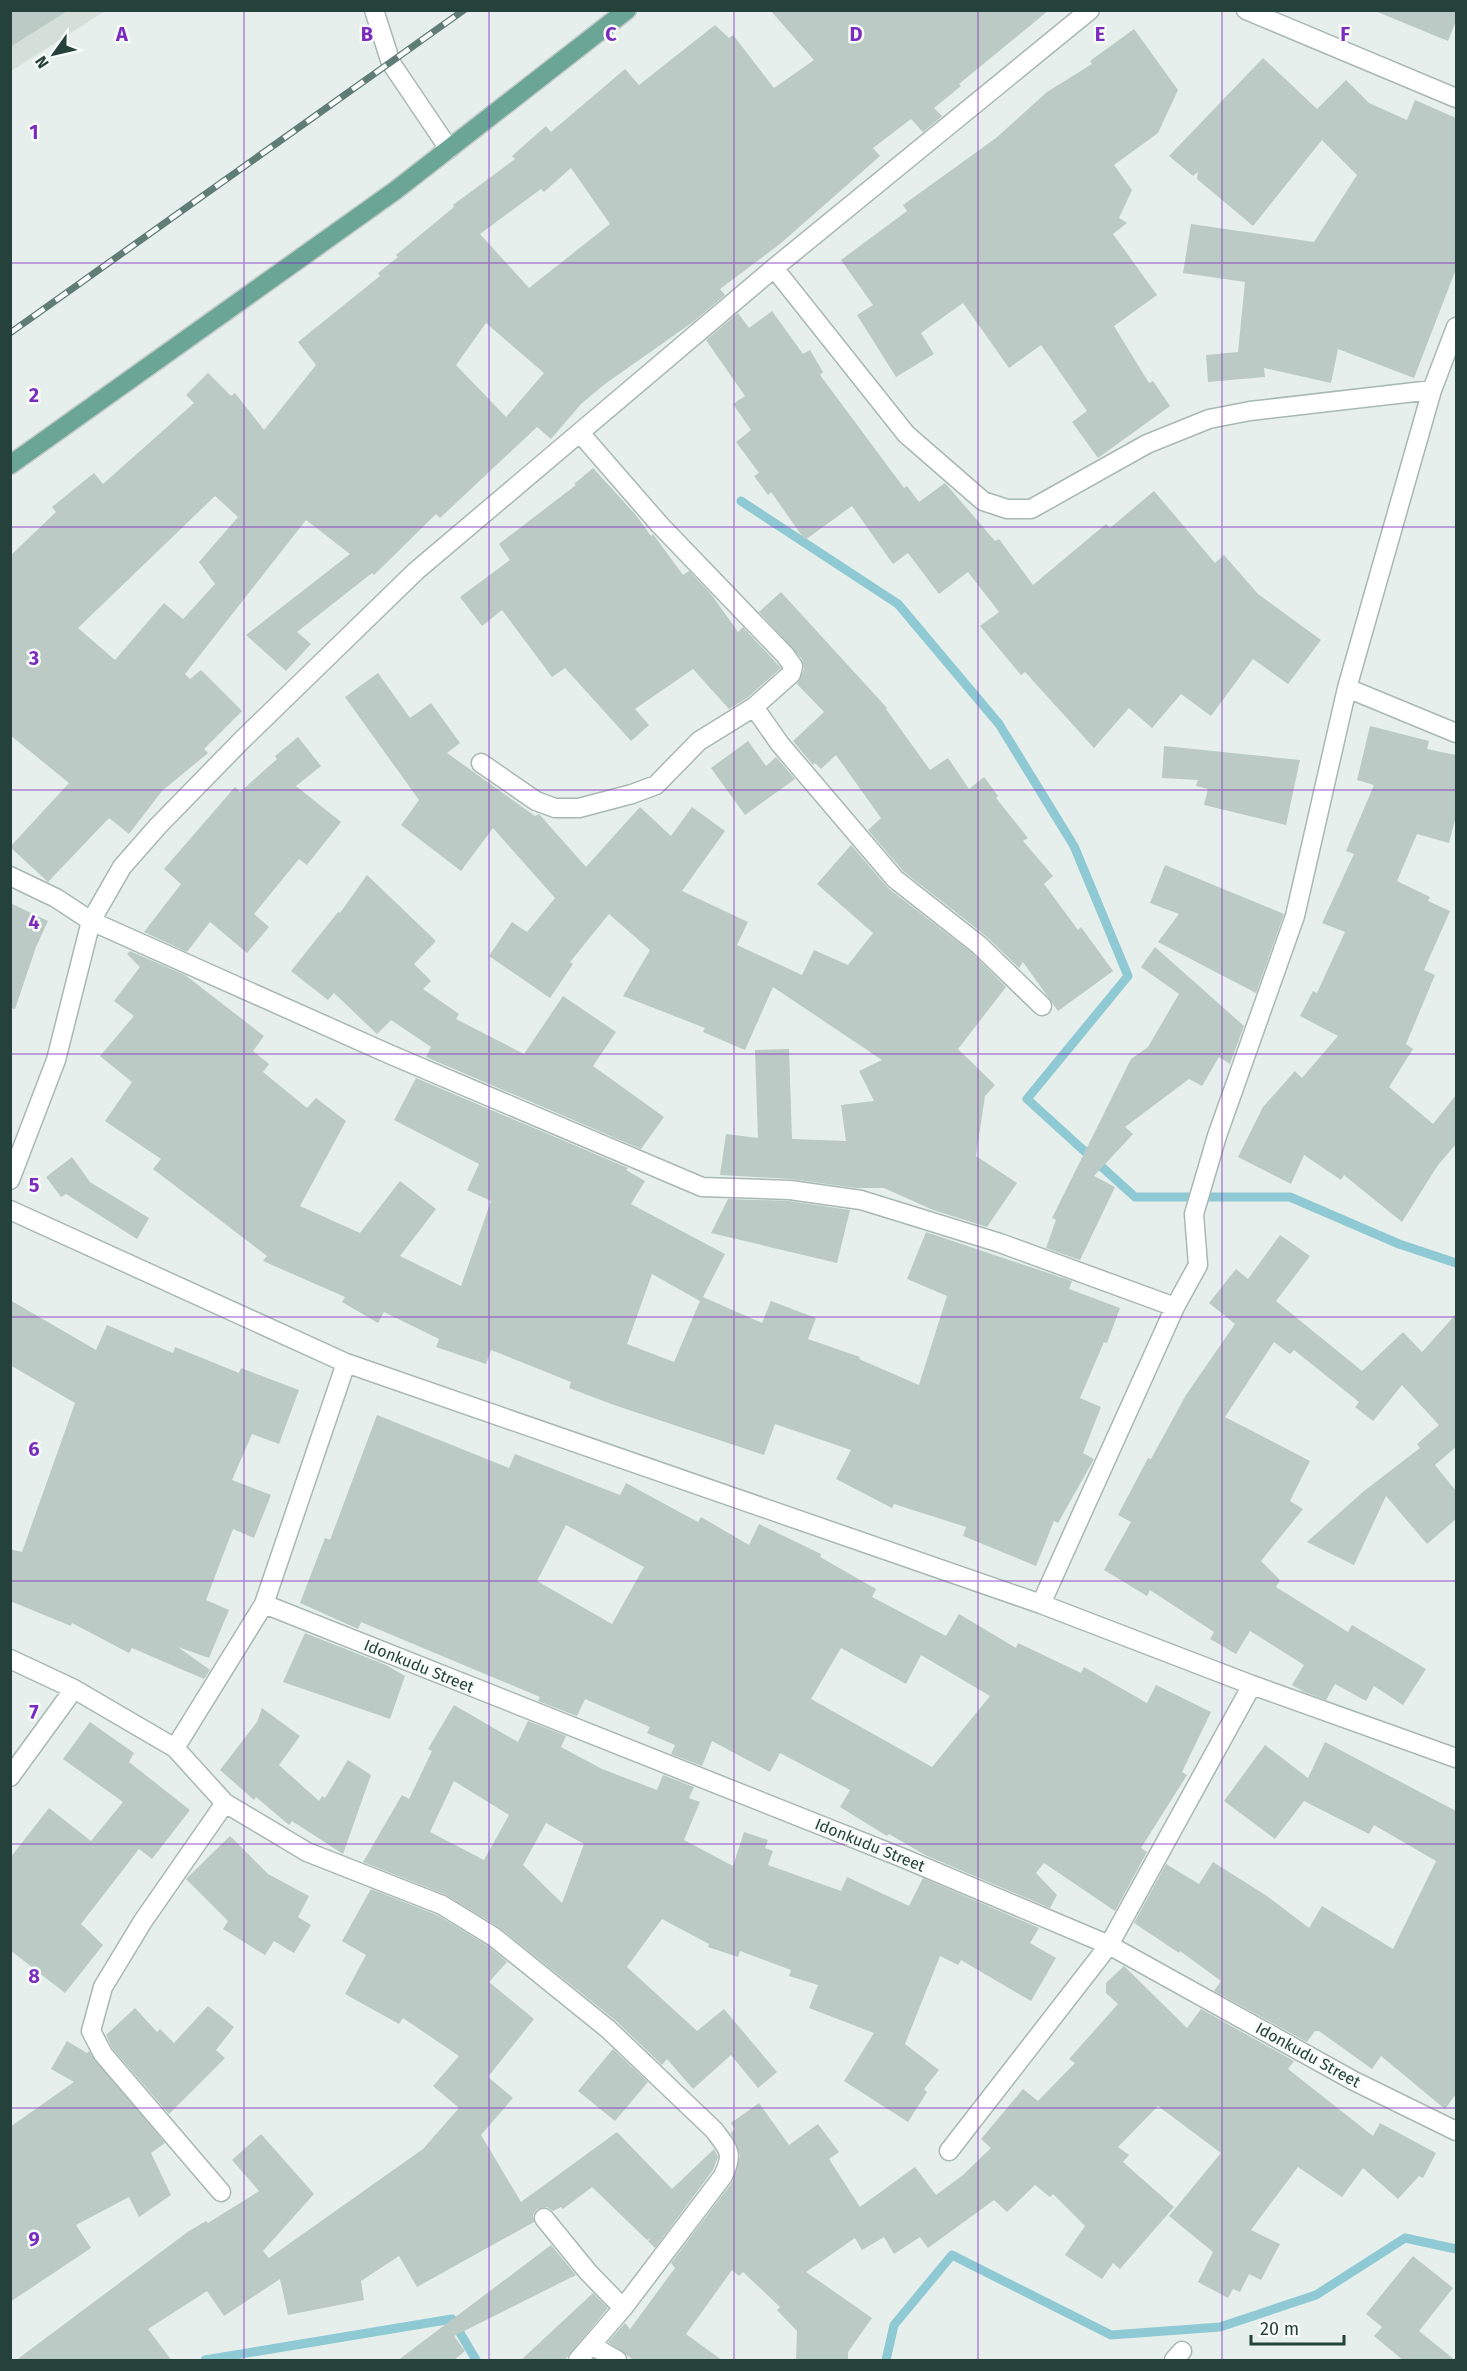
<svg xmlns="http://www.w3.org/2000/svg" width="1467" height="2371" font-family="'Fira Sans',sans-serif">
	<rect width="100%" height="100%" fill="#e6efeb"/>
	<path fill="#d4dfda" d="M11,11H105L11,71Z"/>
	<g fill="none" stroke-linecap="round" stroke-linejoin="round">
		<path stroke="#8ec9d4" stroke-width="9" d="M741,501L898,604L999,724L1074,846L1128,976L1027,1099L1135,1197H1290L1399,1244L1456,1263
			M205,2360L452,2319L476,2360
			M886,2360L894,2325L952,2255L1111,2335L1220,2327L1316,2295L1405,2238L1456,2249"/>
	</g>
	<path fill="#bbcac4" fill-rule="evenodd" d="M10,10H69L10,47Z
		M770,10H1049L959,84L961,86L934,108L942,116L940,118L923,132L911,119L873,148L880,156L780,244L720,289L725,295L693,322L605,384L581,404L551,439L537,427L440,518L436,514L374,575L372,573L297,632L311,644L286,671L246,635L350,554L306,520L185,674L190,679L201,670L242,711L204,749L208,753L162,791L129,834L109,818L48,882L10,847L69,783L10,735V556L56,512L52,507L94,473L103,484L194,403L186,395L208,373L231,396L235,393L264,430L316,365L298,342L380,276L378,273L398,257L396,255L454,207L453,205L515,159L512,156L546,126L551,132L625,69L639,85L715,25L729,38L733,35L774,88L814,60ZM571,168L610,224L529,288L480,234L541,189L544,192ZM486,323L544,373L506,417L456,365ZM215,496L238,517L199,562L215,584L183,619L164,603L115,660L78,628Z
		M1456,10V21L1448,41L1375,11Z
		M1134,29L1178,90L1158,133L1114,165L1132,190L1119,218L1127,223L1113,234L1157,295L1114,326L1149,383L1153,381L1170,406L1098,458L1072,422L1087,411L1041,345L1009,368L963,303L921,333L934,354L896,377L857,315L873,305L841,260L907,211L903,205L996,138L1047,92L1092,64L1090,61Z
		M1263,58L1317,109L1346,80L1369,103L1407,120L1415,100L1456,118V269L1414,378L1338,349L1331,383L1264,368L1265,377L1208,382L1206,355L1238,352L1245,282L1183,273L1191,224L1314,242L1357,175L1322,140L1253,226L1197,179L1198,172L1193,176L1169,156Z
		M772,311L803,354L810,350L823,372L820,375L904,488L907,486L919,502L945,483L995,541L999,539L1033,585L1106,524L1110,528L1154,491L1215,563L1224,555L1258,594L1321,640L1288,684L1253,659L1211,716L1181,694L1152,728L1129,708L1094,748L1025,672L1021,675L980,626L999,612L968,572L939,594L908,553L893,564L852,506L805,540L771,492L768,495L754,476L759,473L736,442L751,430L733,404L745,396L706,340L738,313L749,328Z
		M593,468L635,514L651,536L653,534L683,575L689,571L711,594L738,632L743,627L781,668L747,698L729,709L693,669L635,709L649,725L631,741L565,668L552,677L502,610L482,626L460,597L510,560L499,544L576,485L574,484Z
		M781,592L887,708L886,709L930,770L948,758L969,789L984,777L998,796L996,798L1028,838L1023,841L1053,876L1044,884L1078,930L1081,927L1113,971L1058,1011L1023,962L1019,968L986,936L903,871L868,830L881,818L836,755L821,769L815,763L813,765L793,741L824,712L797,684L804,669L802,659L759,612Z
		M378,673L410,718L431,703L460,743L447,753L535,816L539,814L586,867L640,807L671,836L692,807L725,831L682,891L748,922L737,945L802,975L814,950L848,965L873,933L817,884L851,845L888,888L972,953L1006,987L958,1049L995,1085L985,1096L976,1156L1017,1183L987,1227L933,1210L884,1188H856L791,1179L720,1175L726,1134L758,1138L755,1050L789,1049L792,1139L846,1141L841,1105L874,1101L859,1071L882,1060L773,987L745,1050L703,1032L705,1028L623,996L650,950L609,914L570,962L573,964L550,998L489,956L512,922L527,932L555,898L493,828L461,871L401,825L419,800L345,697Z
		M1370,726L1429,741L1427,749L1456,755V816L1449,843L1417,834L1397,881L1430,897L1428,901L1450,911L1424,970L1435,975L1406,1044L1413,1049L1389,1087L1433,1124L1456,1095V1144L1438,1165L1402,1222L1344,1175L1341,1180L1304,1155L1291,1184L1238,1157L1263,1107L1295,1071L1302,1078L1338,1036L1300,1016L1313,991L1317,993L1345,932L1322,923L1354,854L1346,851L1374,785L1357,780Z
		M298,737L321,766L296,786L341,822L307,865L299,859L254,914L269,927L247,953L210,922L187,952L144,932L181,884L164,869L235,787L240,792L277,759L275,756Z
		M748,741L766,766L776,757L795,779L745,815L711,768Z
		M1164,746L1300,760L1286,825L1204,805L1208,789L1196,786L1198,780L1162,778Z
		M1165,865L1284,914L1256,993L1158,942L1179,914L1150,903Z
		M367,875L436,941L414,964L431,981L423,989L459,1014L456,1019L524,1054L563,996L616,1032L593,1066L664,1117L641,1149L426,1057L431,1047L391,1020L377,1034L334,993L328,1000L291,971L338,912L340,913Z
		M10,903L48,921L36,947L15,1009L10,1008Z
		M1155,947L1244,1026L1230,1064L1219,1057L1202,1086L1189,1079L1125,1127L1133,1134L1094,1176L1115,1187L1080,1260L1046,1248L1056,1220L1052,1218L1131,1059L1148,1047L1179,994L1141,967Z
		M130,951L185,975L264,1036L253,1051L269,1064L263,1072L307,1108L316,1098L346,1121L300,1206L360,1233L400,1181L436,1209L400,1256L461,1286L491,1201L467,1190L479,1164L394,1120L416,1078L628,1168L626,1170L645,1181L631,1204L725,1254L703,1297L762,1323L771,1301L816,1318L808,1339L860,1357L859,1359L919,1385L947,1296L907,1279L926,1232L1072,1281L1069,1289L1120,1308L1107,1343L1104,1342L1080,1398L1101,1407L1083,1453L1094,1459L1058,1523L1054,1521L1036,1566L963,1536L966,1527L894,1504L892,1508L836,1479L851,1450L775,1424L764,1455L614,1405L569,1388L571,1382L491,1350L486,1364L436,1347L439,1339L384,1312L378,1323L342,1302L345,1297L263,1261L267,1256L153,1169L161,1159L105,1121L132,1082L100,1056L134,1016L114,1001L140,967L127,954ZM652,1274L700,1301L674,1362L627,1344Z
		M72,1157L90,1182L149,1218L137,1239L66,1194L61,1197L46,1177Z
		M728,1199L789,1201L850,1210L837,1263L711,1233Z
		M1280,1235L1310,1256L1276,1301L1362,1371L1403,1332L1422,1352L1456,1314V1447L1435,1465L1456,1491V1519L1427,1544L1386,1496L1354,1565L1307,1542L1364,1491L1420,1448L1417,1444L1439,1425L1402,1385L1373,1421L1355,1407L1359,1402L1294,1350L1290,1354L1274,1342L1225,1417L1310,1461L1290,1501L1303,1509L1261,1561L1280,1580L1276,1587L1348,1632L1352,1625L1426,1669L1403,1705L1374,1686L1366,1701L1335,1684L1326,1700L1304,1692L1292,1685L1304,1665L1250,1631L1236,1654L1210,1639L1214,1632L1150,1590L1147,1596L1104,1570L1131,1522L1118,1515L1148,1458L1151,1459L1186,1395L1235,1324L1209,1303L1236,1269L1248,1279Z
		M10,1300L96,1350L107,1325L173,1353L175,1347L239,1373L241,1368L299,1390L279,1444L252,1434L232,1480L271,1495L254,1538L233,1529L206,1600L229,1610L209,1658L178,1647L210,1670L204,1679L132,1648L129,1653L72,1623L71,1626L10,1601V1549L22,1552L75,1403L10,1365Z
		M377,1415L509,1468L515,1454L620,1495L626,1483L698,1522L701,1517L749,1545L759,1524L821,1554L820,1557L876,1589L872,1597L946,1636L959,1614L1016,1648L1018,1643L1081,1673L1084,1667L1147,1703L1156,1685L1211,1712L1182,1772L1187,1775L1141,1848L1147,1852L1115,1911L1044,1863L1036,1873L1057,1895L1050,1908L925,1855L889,1834L887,1836L840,1807L850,1790L780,1753L770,1772L712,1741L702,1766L671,1754L675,1745L647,1733L650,1727L585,1699L577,1716L538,1701L540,1697L361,1622L358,1629L300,1603L325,1538L330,1540ZM566,1525L644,1567L612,1624L537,1581ZM841,1648L906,1684L921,1655L990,1696L932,1767L811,1699Z
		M305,1633L386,1665L405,1676L390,1719L283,1682Z
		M454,1705L518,1742L528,1721L566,1736L561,1747L602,1769L657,1790L663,1775L694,1787L689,1798L700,1802L684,1840L733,1866L744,1832L768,1840L765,1848L773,1851L768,1865L841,1891L847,1877L909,1906L923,1878L1039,1928L1030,1943L1056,1958L1031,2001L961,1960L958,1965L940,1956L905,2044L939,2070L924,2089L927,2092L908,2122L844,2081L874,2033L809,2008L818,1985L789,1976L791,1970L740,1951L738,1957L708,1947L709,1944L662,1919L627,1967L697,2031L724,2009L777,2072L758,2088L731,2055L693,2089L667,2059L662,2065L615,2020L500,1928L446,1895L363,1862L402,1795L409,1799L432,1751L428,1749ZM454,1781L509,1815L484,1860L430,1832ZM546,1823L584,1844L562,1903L523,1865Z
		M262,1708L300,1736L279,1765L319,1801L322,1796L325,1798L348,1760L371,1775L343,1854L292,1821L289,1825L256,1797L254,1800L220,1770L257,1722Z
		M90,1722L134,1753L129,1762L190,1810L152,1859L139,1849L81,1924L103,1945L65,1993L10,1950V1858L49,1808L91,1841L123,1802L63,1759Z
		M1325,1742L1456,1811V2094L1445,2109L1381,2056L1372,2069L1319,2031H1315L1307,2042L1214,1991L1221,1981L1180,1951L1179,1953L1134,1923L1166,1864L1199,1884L1213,1862L1267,1896L1309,1928L1322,1906L1393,1949L1436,1861L1374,1825L1369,1834L1304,1801L1275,1839L1224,1801L1265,1745L1308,1778Z
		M230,1836L268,1874L309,1896L298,1917L311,1925L294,1953L274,1941L265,1955L223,1929L228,1921L186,1879Z
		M371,1889L437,1915L488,1946L507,1962L489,1982L534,2019L488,2077L513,2098L481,2135L521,2202L617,2132L672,2189L714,2149L718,2157L713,2170L655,2248L648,2241L651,2238L647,2240L592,2187L563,2209L561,2207L553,2211L547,2207L537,2209L533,2215L534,2222L417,2287L399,2256L361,2281L364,2300L288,2315L280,2279L224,2316L207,2291L148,2329L172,2361H15L189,2231L206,2221L208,2223L259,2191L232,2160L261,2134L314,2194L263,2251L269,2258L423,2149L459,2108L433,2086L459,2056L403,2018L399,2024L345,1994L366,1955L342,1941Z
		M1124,1966L1187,2028L1201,2009L1294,2061L1288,2069L1373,2136L1380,2123L1436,2153L1423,2178L1419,2176L1398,2199L1363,2168L1342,2197L1298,2167L1251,2230L1280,2244L1261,2280L1249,2274L1240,2292L1233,2289L1228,2298L1198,2282L1213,2252L1169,2216L1221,2153L1158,2106L1118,2147L1129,2155L1123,2162L1174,2207L1120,2269L1113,2263L1102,2279L1065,2255L1085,2226L1053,2194L1050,2197L1035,2185L1007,2212L994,2200L928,2248L920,2237L894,2254L884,2237L862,2250L855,2238L806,2272L872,2318L848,2352V2361H796L797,2331L777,2310L780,2307L743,2272L739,2276L732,2270L686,2334L723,2361H635L608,2342L625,2323L630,2329L675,2268L671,2263L733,2181L740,2155L731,2133L735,2129L731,2123L759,2103L789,2145L818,2124L839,2152L829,2159L860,2207L915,2167L936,2195L963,2175L991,2148L981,2139L1023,2089L1038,2101L1075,2063L1069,2059L1118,2004L1106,1993V1983Z
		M208,2006L234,2027L216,2050L225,2058L169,2114L112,2048L106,2035L135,2008L157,2032L160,2029L174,2043Z
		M67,2041L87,2053L89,2051L165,2143L151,2153L171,2195L139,2217L129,2197L76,2225L91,2248L10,2302V2127L74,2082L51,2069Z
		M613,2049L648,2082L615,2121L578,2091Z
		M551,2245L576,2275L454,2336L465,2351L453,2361H397Z
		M1413,2256L1453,2288L1419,2331L1456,2361H1404L1374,2336L1382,2327L1366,2314Z
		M593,2293L608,2308L564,2361H520Z"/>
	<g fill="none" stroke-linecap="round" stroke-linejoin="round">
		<g stroke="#a8b8b2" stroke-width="21">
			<path id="minor" d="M374,10L391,63L449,149
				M1246,10L1456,98
				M774,268L906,434L983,501L1007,509H1031L1147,444L1209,419L1250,411L1432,390
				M1347,688L1456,733
				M754,707L780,744L895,879L979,945L1042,1006
				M481,763L536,801L555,808H579L632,794L656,785L699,741L754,707L791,674L793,666L785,655L660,525L580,433
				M10,876L56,898L91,921L389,1054L702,1187L790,1190L861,1200L1000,1243L1175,1307
				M10,1180L56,1060L91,921L122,867L158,826L242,740L416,571L774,268L1090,10
				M10,1210L346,1363L1041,1604L1252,1685L1456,1758
				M264,1604L903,1858L1109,1945L1354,2081L1456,2131
				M1041,1604L1175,1307L1198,1265L1194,1214L1217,1136L1295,916L1347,688L1432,390L1456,327
				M10,1659L74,1689L175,1748L225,1803L307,1852L442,1905L494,1937L608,2029L714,2130C729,2150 734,2153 723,2176L623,2308L578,2360
				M175,1748L264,1604L346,1363
				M10,1777L74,1689
				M949,2151L1109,1945L1252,1685
				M221,2192L103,2054L91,2031L103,1987L143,1921L225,1803
				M544,2218L588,2272L623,2308
				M591,2345L617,2360
				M1174,2360L1182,2351"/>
		</g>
		<g stroke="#c2cac8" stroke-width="21">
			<path id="major" d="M10,465L396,190L627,10"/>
		</g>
		<use href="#minor" stroke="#fff" stroke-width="18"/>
		<use href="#major" stroke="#6aa596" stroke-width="18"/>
		<g stroke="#5f7d75" stroke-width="7">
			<path id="rail" d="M10,333L464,10"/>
		</g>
		<use href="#rail" stroke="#f7fbf9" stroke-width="4.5" stroke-dasharray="14" stroke-linecap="butt"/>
	</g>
	<path fill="none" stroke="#7b2cbf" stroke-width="1.5" stroke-opacity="0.55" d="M244,10V2360M489,10V2360M734,10V2360M978,10V2360M1222,10V2360M10,263H1456M10,527H1456M10,790H1456M10,1054H1456M10,1317H1456M10,1581H1456M10,1844H1456M10,2108H1456"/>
	<g text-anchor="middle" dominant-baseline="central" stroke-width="5" stroke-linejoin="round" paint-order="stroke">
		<g font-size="16" fill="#24423a" stroke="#f7fbf9">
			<text transform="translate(419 1666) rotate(22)">Idonkudu Street</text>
			<text transform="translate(870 1845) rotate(22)">Idonkudu Street</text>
			<text transform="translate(1308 2055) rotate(29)">Idonkudu Street</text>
		</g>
	</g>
	<g font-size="20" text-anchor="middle" font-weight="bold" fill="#7b2cbf" stroke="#f7fbf9" stroke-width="5" stroke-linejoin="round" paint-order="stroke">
		<text x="122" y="41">A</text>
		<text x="367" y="41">B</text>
		<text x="611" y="41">C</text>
		<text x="856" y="41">D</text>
		<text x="1100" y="41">E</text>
		<text x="1345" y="41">F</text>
		<text x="34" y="139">1</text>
		<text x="34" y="402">2</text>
		<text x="34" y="665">3</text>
		<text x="34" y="929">4</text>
		<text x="34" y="1192">5</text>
		<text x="34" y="1456">6</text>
		<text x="34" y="1719">7</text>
		<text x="34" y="1983">8</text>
		<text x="34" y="2246">9</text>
	</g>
	<rect width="1467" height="2371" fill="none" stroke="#24423a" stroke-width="24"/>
	<g transform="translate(54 54) rotate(236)" stroke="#f7fbf9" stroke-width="4.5" paint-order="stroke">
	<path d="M0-4.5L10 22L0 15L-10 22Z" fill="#24423a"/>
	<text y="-9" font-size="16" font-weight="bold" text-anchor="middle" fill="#24423a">N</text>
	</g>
	<path d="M1251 2335v9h93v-9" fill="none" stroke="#24423a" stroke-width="3"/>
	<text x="1260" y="2335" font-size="18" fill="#24423a" stroke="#f7fbf9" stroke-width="4.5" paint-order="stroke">20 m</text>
</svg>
